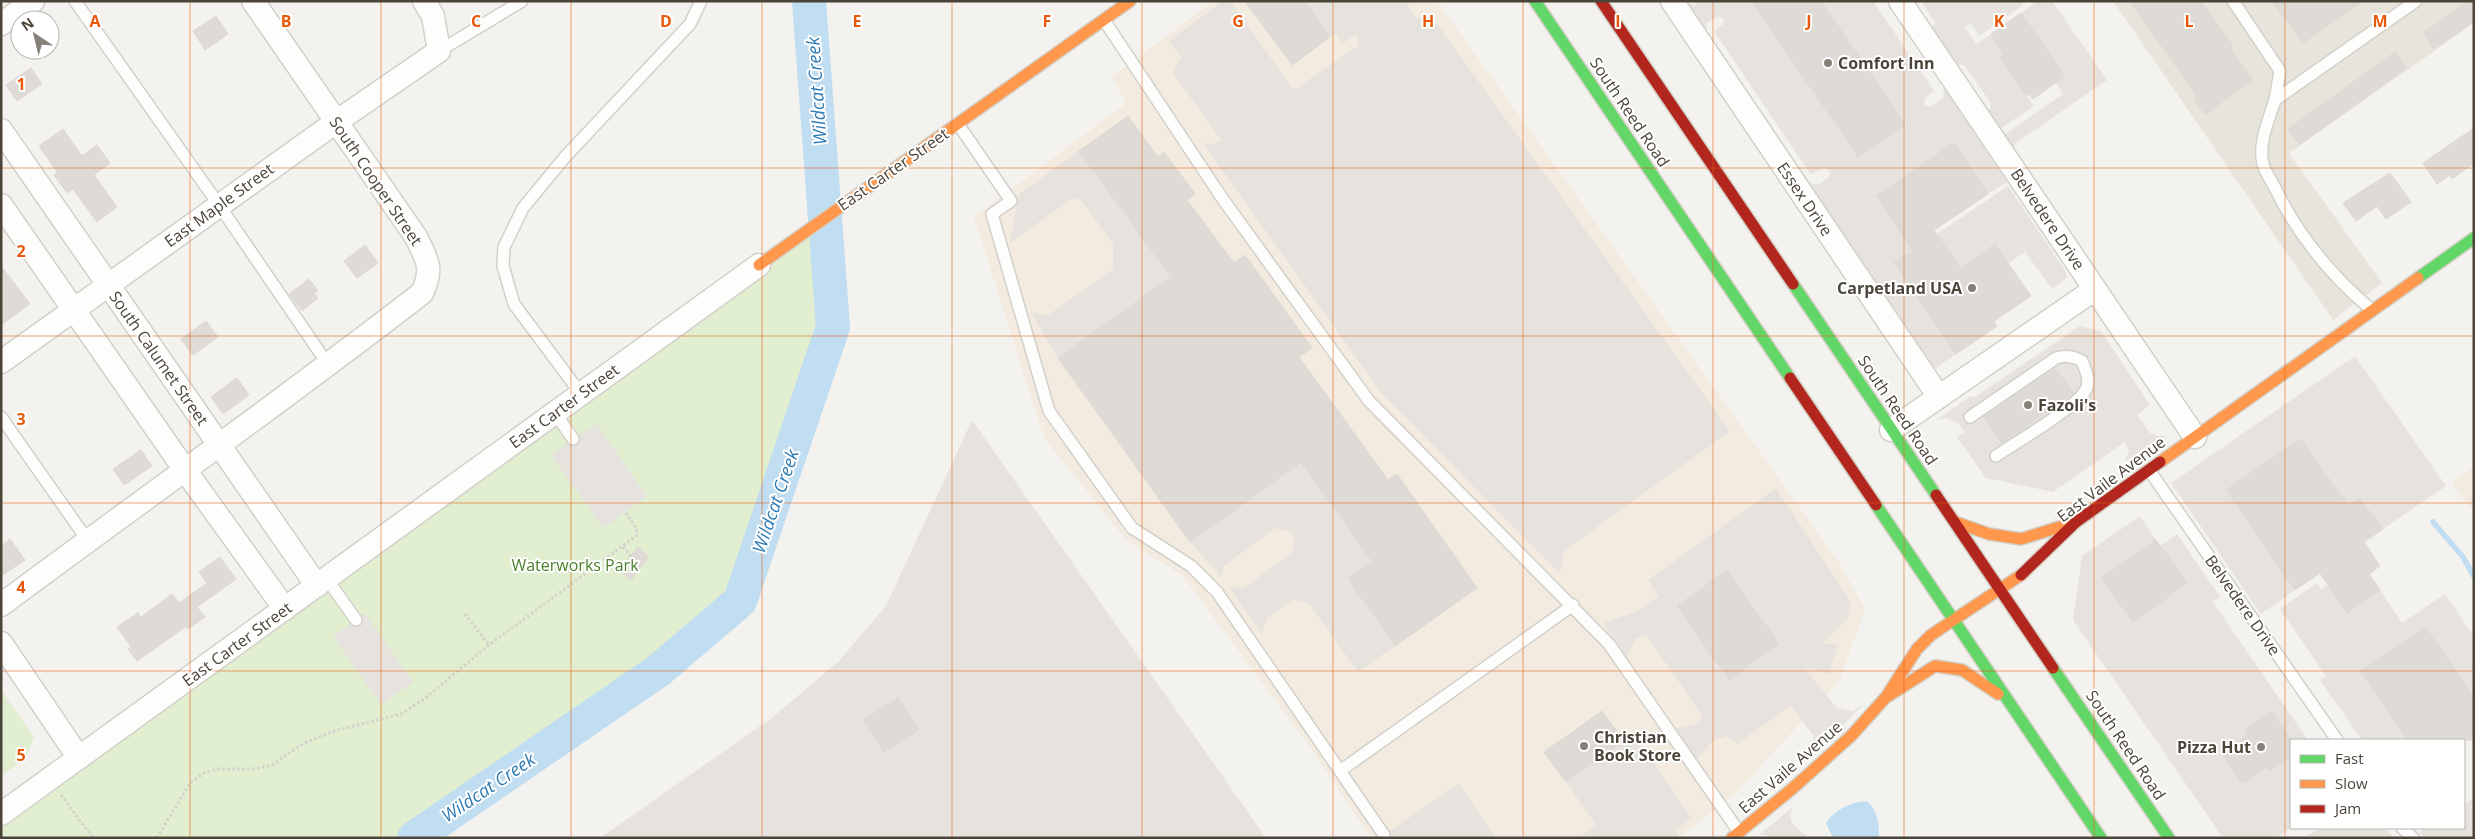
<svg xmlns="http://www.w3.org/2000/svg" width="2475" height="839" font-family="'Open Sans',sans-serif">
	<rect width="100%" height="100%" fill="#f4f2ee"/>
	<path fill="#e7e4dc" d="M2113,1H2474V23L2289,153L2382,283L2333,320Z"/>
	<path fill="#f3ebdf" d="M1213,1H1437L1840,564L1865,609L1840,680L1733,796L1678,838H1371L1310,747L1182,575L1127,541L1044,438L974,217L1126,103L1112,77Z
		M2474,467V513L2452,483Z"/>
	<path fill="#e6e2de" d="M972,420L1266,838H600L773,717L840,660L886,606Z"/>
	<path fill="#e1eecf" d="M826,217L833,327L740,601L658,671L414,838H1V814Z
		M1,690L34,737L26,758L1,776Z"/>
	<path fill="#e6e3df" d="M1223,1H1230L1294,90L1359,45L1357,34L1343,43L1336,34L1330,37L1305,1H1408L1409,9L1416,18L1432,17L1730,431L1564,551L1560,574L1382,394L1202,142L1211,145L1221,140L1173,73L1181,57L1169,41Z
		M1700,1H1873L1934,91L1925,98L1924,104L1929,107L1943,98L1944,87L2007,182L1988,194L1954,143L1876,196L1913,251L1894,264L1956,354L1936,368L1931,365L1808,183L1818,185L1831,175L1829,170L1823,167L1811,175L1714,31L1723,24V19L1719,16L1706,23L1707,32L1685,2L1694,5Z
		M1921,1H2020L2023,5L1979,36L1971,23L1965,27L1976,44L1991,34L2004,54L2000,57L2034,106L1997,131L1987,111L1991,107L1990,102L1965,66L1960,64L1957,65L1926,26L1932,27L1935,23Z
		M2037,1H2052L2107,80L2016,143L2013,149L2002,134L2007,133L2063,94L2056,83L2065,76L2021,13Z
		M1079,151L1171,277L1058,358L1030,311L1047,316L1113,269V244L1084,204L1076,198L1071,199L1010,243L1019,194Z
		M2008,186L2066,272L2067,278L2052,289L2025,252L2008,263L1995,244L1960,268L1937,234Z
		M2080,326L2101,331L2150,405L2137,415L2150,433L2157,436L2167,435L2124,462L2129,451L2125,442L2053,492L1986,478L1957,437L1965,432L1959,424L1947,418L1936,420L1971,396L1975,397Z
		M2355,356L2446,486L2383,529L2361,498L2348,506L2301,439L2226,490L2295,590L2261,614L2171,483Z
		M596,423L647,496L603,528L551,455Z
		M1301,462L1372,561L1348,578L1395,646L1358,672L1309,604L1293,600L1266,619L1262,634L1229,587L1244,588L1292,552L1295,538L1289,531L1275,528L1224,566L1221,576L1190,542Z
		M1776,488L1846,594L1851,606L1848,619L1823,643L1838,645L1829,674L1807,668L1806,670L1837,708L1852,711L1864,704L1837,731L1808,754L1813,745V735L1791,705L1737,744L1727,736L1714,740L1696,760L1674,729L1694,725L1701,720L1702,715L1646,635L1635,639L1627,657L1603,623L1635,612L1659,596L1648,580Z
		M2140,516L2160,546L2177,534L2221,598L2212,601L2308,740H2291V827L2276,838H2223L2073,620L2082,556Z
		M2317,583L2321,589L2327,585L2347,613L2380,590L2402,623L2445,594L2474,636V697L2424,627L2360,671L2408,740H2362L2320,680L2326,676L2280,609Z
		M365,614L413,682L381,705L333,636Z
		M863,721L884,752L868,793L897,838H734L765,819L772,809L773,796L769,780Z
		M1633,734L1691,817L1676,830L1680,838H1579L1596,825L1566,782Z
		M1459,783L1496,838H1380Z
		M2474,797V838H2424L2419,833L2426,828H2464V804Z
		M1793,807L1790,814L1792,823L1808,838H1771L1765,835H1759Z
		M2319,828H2384L2394,838H2305Z"/>
	<path fill="#c0ddf1" d="M1867,801C1878,811 1879,824 1879,838H1833L1826,823C1836,809 1850,802 1867,801Z"/>
	<g fill="none" stroke-linecap="round" stroke-linejoin="round">
		<path stroke="#c0ddf1" stroke-width="5.5" d="M2433,522L2463,557L2474,577"/>
		<path stroke="#c0ddf1" stroke-width="34" d="M414,838L658,671L740,601L833,327L809,1"/>
	</g>
	<path fill="#dedbd6" stroke="#dcd9d4" d="M1245,1H1305L1330,37L1292,65Z
		M1752,1H1821L1905,125L1858,157Z
		M2130,1H2201L2233,46L2230,48L2253,80L2205,114L2194,99L2197,96Z
		M2272,1H2363L2303,43Z
		M2468,1H2474V21L2434,49L2423,33Z
		M2021,13L2065,76L2033,99L2029,94L2027,96L2000,57L2004,54L1991,34Z
		M216,16L228,34L205,50L193,31Z
		M2395,52L2406,68L2299,145L2288,129Z
		M31,68L42,84L17,101L6,85Z
		M1128,116L1158,157L1164,152L1195,194L1187,200L1234,263L1245,255L1312,348L1299,357L1388,480L1397,474L1477,588L1395,646L1348,578L1372,561L1301,462L1190,542L1058,358L1171,277L1079,151Z
		M2474,128V163L2452,179L2450,175L2437,184L2423,163Z
		M63,129L82,156L97,145L110,163L94,175L117,207L97,222L73,189L67,193L54,175L58,173L39,146Z
		M1954,143L1988,194L1934,230L1960,268L1995,244L2031,296L1994,321L1997,326L1956,354L1894,263L1913,251L1876,196Z
		M2390,173L2411,202L2386,219L2377,206L2356,221L2343,203Z
		M365,245L378,263L357,278L344,261Z
		M1,266L30,304L1,325Z
		M309,279L318,291L314,293L318,298L302,311L289,294Z
		M206,321L218,337L193,355L181,339Z
		M2055,368L2073,393L2002,443L1983,417Z
		M237,378L249,395L223,414L211,397Z
		M2301,439L2348,506L2360,498L2383,529L2364,542L2380,566L2369,574L2380,590L2347,613L2320,573L2295,590L2226,490Z
		M141,450L152,466L124,485L113,469Z
		M10,539L25,560L1,576V546Z
		M2156,540L2187,583L2133,622L2102,578Z
		M638,547L649,557L631,580L619,571Z
		M220,557L236,579L197,607L205,617L188,629L186,627L181,630L137,661L128,649L131,647L117,627L138,613L141,617L172,594L179,603L207,583L199,572Z
		M1727,571L1779,644L1729,679L1677,606Z
		M2425,627L2474,697V740H2408L2360,671Z
		M898,698L918,730L884,752L863,721Z
		M1602,711L1624,741L1566,782L1544,752Z
		M2271,711L2291,741V757L2270,771L2267,767L2242,783L2222,753L2248,735L2245,729Z"/>
	<g fill="none" stroke-linecap="round" stroke-linejoin="round">
		<g stroke="#d2d0cb" stroke-width="14">
			<path id="lane" d="M75,1L219,205L329,366
				M2233,1L2280,71L2275,100L2416,1
				M1104,20L1222,198L1369,401L1609,644L1739,832
				M439,51L522,1
				M2275,100C2269,119 2258,143 2263,164C2265,172 2271,180 2275,188C2298,235 2331,276 2372,310
				M958,124L1011,201L992,214L1049,411L1132,528L1191,566L1217,592L1340,771L1573,605
				M581,394L514,304L503,266L504,247L523,208L565,157L690,24L701,1
				M555,413L573,439
				M1,417L88,541
				M1970,417L2056,358C2066,355 2073,356 2082,361C2086,371 2091,382 2085,391C2075,408 2015,443 1996,456
				M2149,470L2337,740
				M327,579L356,620
				M1340,771L1384,835
				M2402,828L2413,838"/>
		</g>
		<g stroke="#d2d0cb" stroke-width="25">
			<path id="street" d="M1672,1L1939,397
				M1900,1L2195,437
				M1,24L33,1
				M1,130L317,586
				M1,205L185,470L285,609
				M1,362L336,122L439,51L433,16L424,1
				M1891,430L2095,289
				M1,605C141,501 284,400 422,293C434,268 427,260 416,237L253,1
				M1,643L79,758
				M1,814L759,265"/>
		</g>
		<g stroke="#d3cfc5" stroke-width="14">
			<path id="fast" d="M1535,1L1790,378
				M2418,278L2474,238
				M1793,284L1936,495
				M1876,505L2101,838
				M2053,668L2169,838"/>
		</g>
		<g stroke="#d3cfc5" stroke-width="14">
			<path id="slow" d="M759,265L1130,1
				M2160,462L2418,278
				M1955,522L1989,534L2021,539L2076,522
				M1888,696L1935,666L1962,670L1998,694
				M1732,838L1793,788L1851,736L1886,697L1917,649L1931,635L2021,575"/>
		</g>
		<g stroke="#d3cfc5" stroke-width="14">
			<path id="jam" d="M1601,1L1793,284
				M1790,378L1876,505
				M1936,495L2053,668
				M2021,575L2076,522L2160,462"/>
		</g>
		<path stroke="#d3d2cc" stroke-width="3" stroke-dasharray="2.5 2.5" stroke-linecap="butt" d="M623,547L631,556
			M465,614L489,645
			M61,795L93,838
			M157,838L190,783L204,773L219,769H255L272,765L304,743L334,731L401,714L424,699L489,645L636,536L637,529L625,512"/>
		<use href="#lane" stroke="#fdfdfc" stroke-width="11"/>
		<use href="#street" stroke="#fdfdfc" stroke-width="22"/>
		<use href="#fast" stroke="#63d668" stroke-width="11"/>
		<use href="#slow" stroke="#ff974d" stroke-width="11"/>
		<use href="#jam" stroke="#b3261e" stroke-width="11"/>
	</g>
	<path fill="none" stroke="#e8590c" stroke-width="1" stroke-opacity="0.55" d="M190,1V838M381,1V838M571,1V838M762,1V838M952,1V838M1142,1V838M1333,1V838M1523,1V838M1713,1V838M1904,1V838M2094,1V838M2285,1V838M1,168H2474M1,336H2474M1,503H2474M1,671H2474"/>
	<g fill="#868178" stroke="#fff" stroke-width="2">
		<circle cx="1828" cy="63" r="5"/>
		<circle cx="1972" cy="288" r="5"/>
		<circle cx="2028" cy="405" r="5"/>
		<circle cx="1584" cy="746" r="5"/>
		<circle cx="2261" cy="747" r="5"/>
	</g>
	<g text-anchor="middle" dominant-baseline="central" stroke-width="4" stroke-linejoin="round" paint-order="stroke">
		<g font-size="16" font-weight="bold" fill="#4b4439" stroke="#fff" text-anchor="start">
			<text x="1838" y="63">Comfort Inn</text>
			<text x="1962" y="288" text-anchor="end">Carpetland USA</text>
			<text x="2038" y="405">Fazoli's</text>
			<text x="1594" y="737">Christian<tspan x="1594" dy="18">Book Store</tspan></text>
			<text x="2251" y="747" text-anchor="end">Pizza Hut</text>
		</g>
		<g font-size="16" fill="#4b4439" stroke="#fff">
			<text transform="translate(1630 112) rotate(56)">South Reed Road</text>
			<text transform="translate(893 169) rotate(-35)">East Carter Street</text>
			<text transform="translate(376 181) rotate(56)">South Cooper Street</text>
			<text transform="translate(1805 199) rotate(56)">Essex Drive</text>
			<text transform="translate(219 205) rotate(-36)">East Maple Street</text>
			<text transform="translate(2048 219) rotate(56)">Belvedere Drive</text>
			<text transform="translate(159 358) rotate(55)">South Calumet Street</text>
			<text transform="translate(564 406) rotate(-36)">East Carter Street</text>
			<text transform="translate(1898 410) rotate(56)">South Reed Road</text>
			<text transform="translate(2111 479) rotate(-37)">East Vaile Avenue</text>
			<text transform="translate(2243 605) rotate(55)">Belvedere Drive</text>
			<text transform="translate(237 644) rotate(-36)">East Carter Street</text>
			<text transform="translate(2126 745) rotate(56)">South Reed Road</text>
			<text transform="translate(1790 767) rotate(-41)">East Vaile Avenue</text>
		</g>
		<g font-size="16" fill="#4a7f2a" stroke="#fff">
			<text x="575" y="565">Waterworks Park</text>
		</g>
		<g font-size="18" font-style="italic" fill="#2e7ab2" stroke="#fff">
			<text transform="translate(816 91) rotate(-94)">Wildcat Creek</text>
			<text transform="translate(775 501) rotate(-71)">Wildcat Creek</text>
			<text transform="translate(488 787) rotate(-34)">Wildcat Creek</text>
		</g>
	</g>
	<g font-size="16" text-anchor="middle" font-weight="bold" fill="#e8590c" stroke="#fff" stroke-width="4" stroke-linejoin="round" paint-order="stroke">
		<text x="95" y="27">A</text>
		<text x="286" y="27">B</text>
		<text x="476" y="27">C</text>
		<text x="666" y="27">D</text>
		<text x="857" y="27">E</text>
		<text x="1047" y="27">F</text>
		<text x="1238" y="27">G</text>
		<text x="1428" y="27">H</text>
		<text x="1618" y="27">I</text>
		<text x="1809" y="27">J</text>
		<text x="1999" y="27">K</text>
		<text x="2189" y="27">L</text>
		<text x="2380" y="27">M</text>
		<text x="21" y="90">1</text>
		<text x="21" y="257">2</text>
		<text x="21" y="425">3</text>
		<text x="21" y="593">4</text>
		<text x="21" y="761">5</text>
	</g>
	<rect width="2475" height="839" fill="none" stroke="#4b4439" stroke-width="5"/>
	<rect x="2290" y="739" width="175" height="90" fill="#ffffff" stroke="#b7b4b0"/>
	<rect x="2300" y="755" width="25" height="8" fill="#63d668" stroke="#b7b4b0"/>
	<text x="2335" y="764" font-size="15" fill="#4b4439">Fast</text>
	<rect x="2300" y="780" width="25" height="8" fill="#ff974d" stroke="#b7b4b0"/>
	<text x="2335" y="789" font-size="15" fill="#4b4439">Slow</text>
	<rect x="2300" y="805" width="25" height="8" fill="#b3261e" stroke="#b7b4b0"/>
	<text x="2335" y="814" font-size="15" fill="#4b4439">Jam</text>
	<g transform="translate(35 35) rotate(325)"><circle r="24" fill="#ffffff" stroke="#b7b4b0"/>
	<path d="M0-4L9 19L0 12L-9 19Z" fill="#868178"/>
	<text y="-8" font-size="14" font-weight="bold" text-anchor="middle" fill="#4b4439">N</text>
	</g>
</svg>
